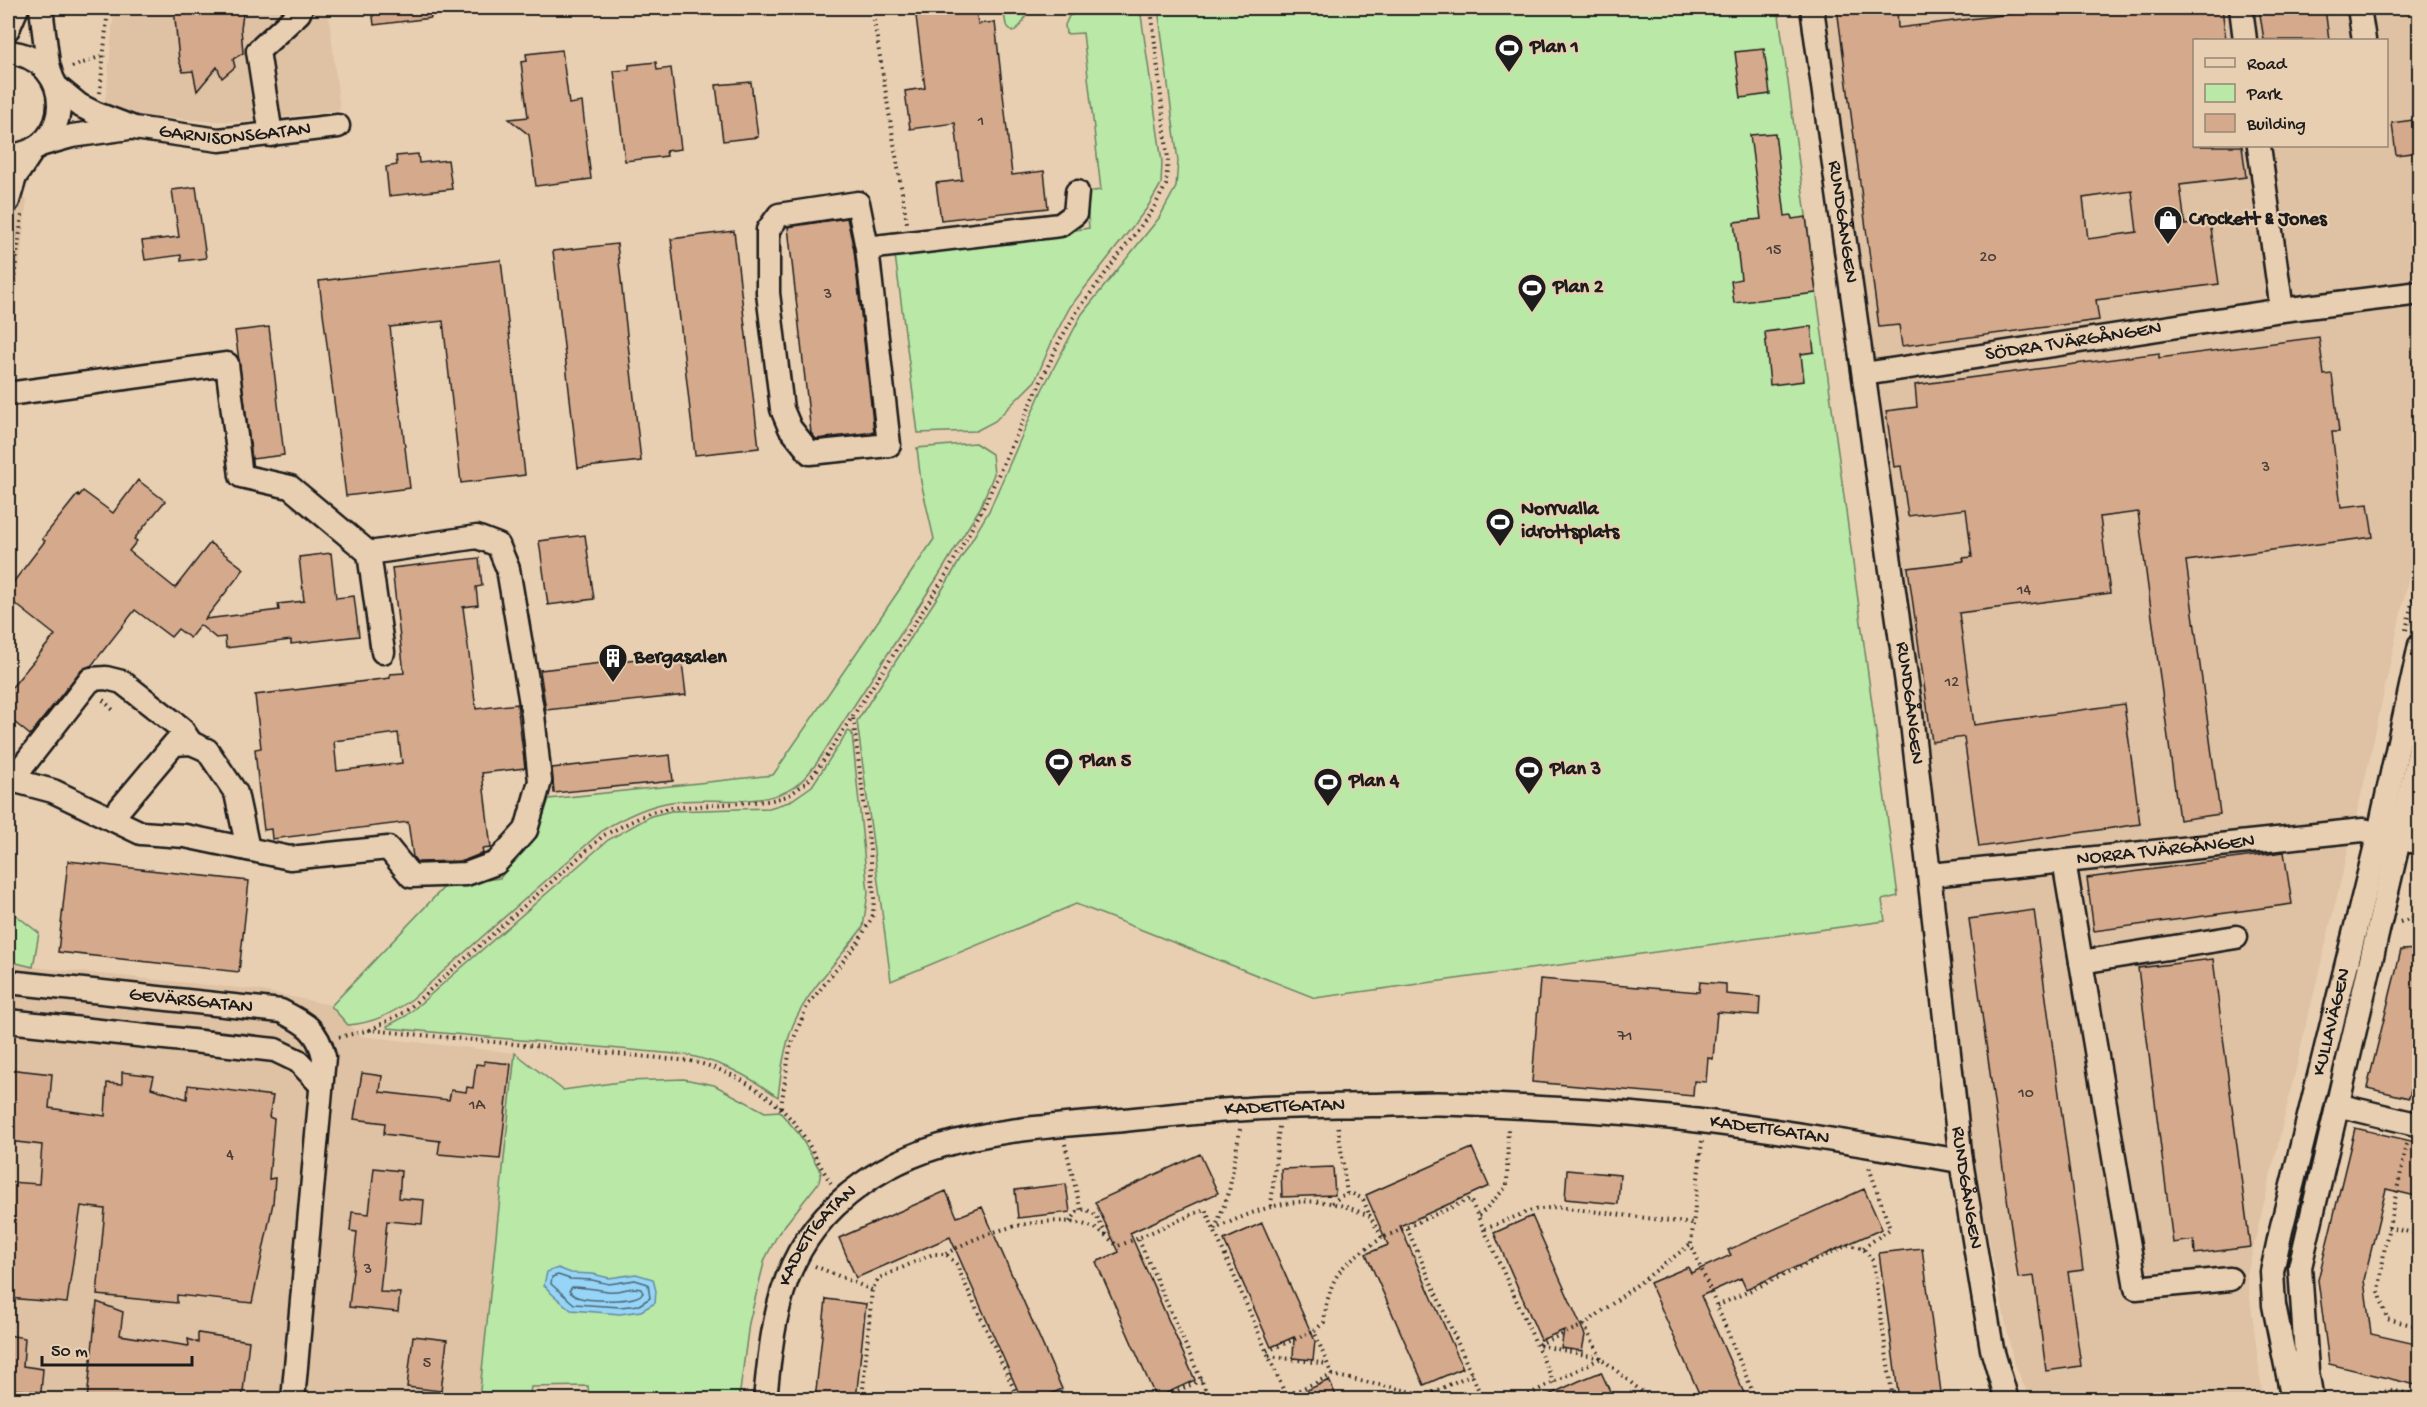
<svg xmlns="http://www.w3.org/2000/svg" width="2427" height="1407" font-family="'Gochi Hand',sans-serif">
	<rect width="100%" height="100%" fill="#e9cfb1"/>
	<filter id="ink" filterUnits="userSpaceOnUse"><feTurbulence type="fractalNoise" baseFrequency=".0167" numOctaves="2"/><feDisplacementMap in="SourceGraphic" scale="12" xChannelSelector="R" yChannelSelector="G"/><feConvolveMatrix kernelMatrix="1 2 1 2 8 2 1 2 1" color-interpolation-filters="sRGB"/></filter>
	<g filter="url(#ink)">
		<path fill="#dfc1a3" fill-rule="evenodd" d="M114,8H328L340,110L245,122L207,121L102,112L107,90Z
			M1822,8H2419V529L2369,762L2247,1274L2263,1399H2030L2013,1360L1968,1133ZM2194,40H2386V146H2194Z
			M8,188L27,200L8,369Z
			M8,961L33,967L258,990L331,1005L348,1025L361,1036L515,1053L479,1399L8,1400Z"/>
		<path fill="#b9e8a7" stroke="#6a8262" stroke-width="1.5" d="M1003,8H1020L1028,12L1021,25L1013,32L1006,25Z
			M1088,8H1140L1162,162L1161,184L1147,208L1070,307L1054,337L1035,381L995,421L976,431L918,433L895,255L1089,228L1086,192L1101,190L1083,33L1066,34L1065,25L1069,16Z
			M1158,8H1778L1898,896L1882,900L1885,921L1315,998L1076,904L891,981L857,721L947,582L989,511L1042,390L1082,314L1159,218L1176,187L1178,161Z
			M975,443L992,454L994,474L980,508L939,575L816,764C810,772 803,781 794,787C761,809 708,796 671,802C646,806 624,817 603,830L412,999C392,1014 373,1023 348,1025L331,1006L446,885L500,878L539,829L549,799L773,775L934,539L921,482L917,448Z
			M848,731L852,733L868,893L863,927C840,959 809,988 793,1025C784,1048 781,1072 778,1097C747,1075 724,1063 687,1055L388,1028L387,1026L406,1016L608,840L651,816L671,811L769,808L789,802L812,786Z
			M8,909L39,933L33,967L8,961Z
			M515,1053L563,1090L627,1081L684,1079L714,1085L765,1112L779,1111L799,1134L821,1172L819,1182L778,1234L765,1259L749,1323L739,1399H589L588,1386L531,1387L529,1399L479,1400Z"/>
		<path fill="#96d5f7" stroke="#658b9f" stroke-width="1.5" d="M558,1268L571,1273L593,1274L609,1278L636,1274L653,1279L656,1291L655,1303L641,1311L620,1314L571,1310L552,1294L544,1285L547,1272Z"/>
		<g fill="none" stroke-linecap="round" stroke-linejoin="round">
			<path stroke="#4d6674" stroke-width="1.5" d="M558,1275L570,1279L592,1280L609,1284L635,1280L648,1284L650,1298L639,1305L620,1307L574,1304L551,1284L552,1277Z
				M572,1287C584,1287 595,1289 607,1291C619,1293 630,1286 641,1289L643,1293C635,1303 589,1301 577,1297C574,1296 571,1293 569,1291Z"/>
		</g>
		<path fill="#d5a98b" stroke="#1c1c1c" stroke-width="1.5" fill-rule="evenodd" d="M174,8H244L241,28L243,53L233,59L235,67L222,78L217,67L197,91L193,71L183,72L179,60Z
			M372,8H430L431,18L374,25Z
			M915,8H976L978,24L995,22L1012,175L1044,171L1048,208L941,220L936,183L962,180L955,123L910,129L905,91L925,88Z
			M1837,8H1897L1898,28L2058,8H2222L2226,40H2194V146H2242L2246,177L2180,185L2185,225L2210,222L2219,284L2096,300L2099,320L1902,346L1899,325L1879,327ZM2132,191L2137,232L2088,239L2083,198Z
			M2259,8H2325L2329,40H2264Z
			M1764,49L1770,94L1741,98L1735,52Z
			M562,50L569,104L582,102L591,179L536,186L529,135L509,119L528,117L521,62L527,61L526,54Z
			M656,62L657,70L671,68L681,149L666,151L667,156L625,161L614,71L629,70V65Z
			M751,82L758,137L723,141L716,85Z
			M2420,119V152L2396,155L2392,123Z
			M1775,133L1785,216L1791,215L1792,219L1806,217L1816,293L1734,303L1731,281L1741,279L1734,222L1761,219L1750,135Z
			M418,154L419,163L448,160L452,189L389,196L386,167L397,165L396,156Z
			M196,187L206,258L181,261V255L145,260L142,241L179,237L172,190Z
			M847,218L854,250L874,432L816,439L811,433L788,227Z
			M734,231L759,448L695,455L671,239Z
			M617,244L641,461L578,468L553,251Z
			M501,260L525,475L461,483L443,321L390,327L410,488L346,496L319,281Z
			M1811,326L1814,352L1801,354L1804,381L1770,385L1765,332Z
			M269,327L284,455L252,459L235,331Z
			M2319,337L2324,375L2332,374L2339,432H2332L2341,507L2368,504L2373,537L2186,561L2220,814L2179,820L2138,512L2100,517L2110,593L1959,613L1974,725L2124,704L2140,824L1979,847L1964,737L1932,742L1908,568L1964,561L1963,558L1972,557L1966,509L1908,516L1901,466L1894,467L1886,411L1917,407L1915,385L2159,353V358Z
			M138,480L165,501L134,539L137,541L129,551L175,588L210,543L244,569L205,619L279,610L278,604L304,601L299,557L331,553L336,598L354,596L359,636L291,644V640L226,648L225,637L216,638L200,625L190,638L178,629L171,637L135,610L92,665L80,671L30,735L8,717V692L55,635L8,598V589L45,541L42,539L78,494L79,496L83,491L113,513Z
			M585,535L594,599L548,605L539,541Z
			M479,558L482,586L476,587L478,605L463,607L476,709L517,704L525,768L482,773L491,848L482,849L483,853L463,861L417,862L413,857L408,822L272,839L271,829L264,830L259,791L255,749L261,748L255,695L390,678V674L404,673L392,568ZM398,733L402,763L337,771L334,741Z
			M681,654L686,695L546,710L540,670Z
			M670,755L673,781L554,793L552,768Z
			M2284,852L2292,904L2094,931L2087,878Z
			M68,861L249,881L239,972L58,952Z
			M2034,910L2083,1270L2068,1272L2081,1366L2046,1371L2034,1276L2018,1278L1969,919Z
			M2420,949V1055L2409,1098L2367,1088L2401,950Z
			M2213,959L2250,1247L2195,1254L2194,1240L2173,1243L2138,968Z
			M1540,979L1699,992L1700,982L1726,984V994L1760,997L1759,1015L1717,1012L1713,1059L1708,1058L1706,1082L1694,1081L1693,1096L1532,1082Z
			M484,1061L511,1064L500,1159L438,1154L440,1141L384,1134L385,1123L354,1119L362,1073L382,1076L380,1092L449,1100L451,1090L466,1092L467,1087L473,1088L476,1064L484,1065Z
			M8,1069L52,1074L49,1108L105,1116L107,1083L122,1084V1072L154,1076L151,1088L187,1099L188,1085L273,1096L269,1117L274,1119L269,1179L275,1178L273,1203L252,1303L177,1295V1303L97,1295L105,1209L81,1206L67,1303L8,1298V1182L39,1184L42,1145L8,1141Z
			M2355,1128L2420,1143V1197L2386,1189L2364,1280L2371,1334L2420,1345V1386L2329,1364L2318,1280Z
			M1472,1148L1489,1186L1400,1226L1463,1368L1424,1385L1366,1254L1388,1245L1366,1195Z
			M1200,1154L1218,1193L1130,1233L1195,1380L1156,1398L1096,1262L1119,1252L1095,1202Z
			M1333,1167L1335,1195L1282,1197L1281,1169Z
			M374,1168L401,1171L399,1198L424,1200L422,1224L387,1221L380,1292L400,1293L398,1312L349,1307L357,1232L350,1231L352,1212L369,1214Z
			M1567,1170L1620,1175L1618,1204L1565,1199Z
			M1066,1184L1070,1212L1018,1218L1015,1190Z
			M1864,1189L1882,1229L1746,1289L1741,1278L1701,1296L1747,1400H1702L1650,1283L1688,1267L1691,1273L1731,1255L1728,1250Z
			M946,1191L957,1217L982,1207L1062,1389L1038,1400H1022L950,1237L856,1278L839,1238Z
			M1532,1216L1585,1335L1582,1351L1561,1348L1564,1330L1541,1340L1494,1233Z
			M1262,1223L1315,1341L1313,1360L1293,1358L1294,1337L1271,1347L1224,1240Z
			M1922,1248L1942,1400H1899L1879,1253Z
			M826,1299L866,1304L856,1400H815Z
			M97,1302L123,1312L120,1335L189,1346L188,1339L198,1343V1333L249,1341L242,1400H87Z
			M8,1335L25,1338L23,1366L43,1369L41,1392L8,1389Z
			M413,1336L447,1340L441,1391L407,1387Z
			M1601,1372L1614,1400H1538L1579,1381Z
			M1329,1380L1338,1400H1286Z"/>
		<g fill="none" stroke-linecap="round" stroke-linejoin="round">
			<g stroke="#1c1c1c" stroke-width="27">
				<g id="minor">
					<path d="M41,8L48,64L52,78"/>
					<path id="s1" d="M1812,8L1910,705L1961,1161L1992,1349L2007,1400"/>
					<path d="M2241,8L2245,40"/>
					<path d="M2359,8L2364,40"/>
					<path d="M8,29L17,8"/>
					<path d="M8,52C76,58 76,152 8,156"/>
					<path id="s2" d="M57,87L79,105L97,114L134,128L219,140L338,126"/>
					<path d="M271,135L258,51L299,13L301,8"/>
					<path d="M40,145L72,136L129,128"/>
					<path d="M2259,146L2282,310"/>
					<path d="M8,201L15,177L33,150"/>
					<path d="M867,248L889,445L810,453L790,428L782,409L768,293V230L779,215L858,203L867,248L1060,225L1075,214L1077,192"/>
					<path id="s3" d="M1864,374L2282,310L2420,293"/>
					<path d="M8,394L227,364L241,476L290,487L369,553L383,652"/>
					<path d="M8,779L53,791L141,833L185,836L290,858L388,848L411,876L466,874L496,863L526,830L540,781L533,715L508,569L498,545L477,537L369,553"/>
					<path d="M12,780L91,679L106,678L122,682L181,728L191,743"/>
					<path d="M111,819L174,744L191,743L207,750L236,793L248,849"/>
					<path d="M2064,861L2136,1288L2230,1279"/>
					<path id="s4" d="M1931,875L2363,830L2420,843"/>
					<path d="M2081,962L2236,937"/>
					<path id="s5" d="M8,982L281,1011C305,1023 318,1030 324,1057L293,1400"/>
					<path d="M8,1021L275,1050L298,1061L321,1085"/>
					<path d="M2337,1105L2420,1125"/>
					<path id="s6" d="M765,1400C774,1309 782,1241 862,1184C936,1130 1036,1128 1124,1120C1165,1116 1206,1111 1247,1109C1288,1106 1329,1106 1370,1105C1399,1105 1429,1102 1459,1104C1504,1106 1550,1108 1595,1111C1718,1119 1840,1141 1961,1161"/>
					<path id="s7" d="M2293,1400L2274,1305L2272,1272L2281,1230L2379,833L2420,645"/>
					<path d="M2312,1400L2307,1371L2300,1267L2420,749"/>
				</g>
			</g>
			<path stroke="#1c1c1c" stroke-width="4" stroke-dasharray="1.5 4.5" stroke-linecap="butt" d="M872,8L907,223
				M72,67L102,56
				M100,93L108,8
				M8,246L18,231
				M9,318L22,215
				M2406,630L2420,566
				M103,700L115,712
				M2400,922L2420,915
				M370,1030L405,1012L604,835L651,812L670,808L768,801L788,796L808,781L819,767L943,580L983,508L1060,340L1078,310L1152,211L1166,185L1168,159L1151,8
				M339,1037L370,1030L690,1061C734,1070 779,1098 803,1135C813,1151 821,1168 831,1183
				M781,1107L790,1048L807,1006L859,941L873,915L874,898L870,850L853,718
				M1338,1127L1347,1194
				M1240,1129L1229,1192L1215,1229C1253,1211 1292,1195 1335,1204C1347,1206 1359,1212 1370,1216L1382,1238L1470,1199L1554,1383
				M1702,1141L1691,1244L1756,1400
				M1065,1144L1081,1211
				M2407,1144L2385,1245L2379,1291L2387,1319L2420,1327
				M1332,1203L1341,1196L1351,1193L1363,1199L1370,1216
				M1271,1206L1279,1126
				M1479,1216L1507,1186L1508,1126
				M1070,1222L1077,1212L1085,1209L1096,1215L1107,1236
				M1407,1228L1483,1400
				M2388,1228L2420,1234
				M1485,1229L1532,1210L1558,1207L1694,1224
				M1863,1248L1890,1229L1869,1167
				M946,1254C982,1231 1050,1211 1092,1227C1101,1230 1110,1240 1118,1246L1138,1238
				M815,1266L872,1290
				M1717,1306L1848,1245L1863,1248L1873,1261L1893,1400
				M1584,1325L1537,1345L1601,1358
				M2415,1326L2420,1307
				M1267,1351L1314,1331
				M1269,1356L1327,1364
				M1601,1358L1584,1325L1691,1244
				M1332,1375L1314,1331L1324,1322C1330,1272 1342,1264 1382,1238
				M2331,1396L2393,1391L2420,1395
				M862,1400L872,1290L879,1278L933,1254H946L956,1264L1019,1400
				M1156,1400L1202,1380
				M1210,1400L1138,1238L1205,1209L1286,1396
				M1277,1400L1332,1375L1451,1400
				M1430,1400L1427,1395L1472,1374
				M1518,1400L1601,1358L1652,1400"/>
			<use href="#minor" stroke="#e9cfb1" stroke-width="22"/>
		</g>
	</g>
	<defs>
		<g id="stadium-pin" transform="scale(1.5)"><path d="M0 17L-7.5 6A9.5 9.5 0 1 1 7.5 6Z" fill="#1c1c1c" stroke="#e9cfb1"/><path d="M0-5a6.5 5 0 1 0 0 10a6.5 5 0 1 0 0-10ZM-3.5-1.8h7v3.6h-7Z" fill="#fff"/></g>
		<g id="shop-pin" transform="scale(1.5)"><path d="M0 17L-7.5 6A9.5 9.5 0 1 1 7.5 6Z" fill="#1c1c1c" stroke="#e9cfb1"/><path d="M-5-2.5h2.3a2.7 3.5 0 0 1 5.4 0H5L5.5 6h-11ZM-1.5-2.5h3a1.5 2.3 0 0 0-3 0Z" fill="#fff"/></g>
		<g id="building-pin" transform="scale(1.5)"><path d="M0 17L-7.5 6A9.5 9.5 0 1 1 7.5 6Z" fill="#1c1c1c" stroke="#e9cfb1"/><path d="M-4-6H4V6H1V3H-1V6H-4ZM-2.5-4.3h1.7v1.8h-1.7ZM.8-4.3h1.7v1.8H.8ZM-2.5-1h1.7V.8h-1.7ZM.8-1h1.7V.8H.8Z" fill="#fff"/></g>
	</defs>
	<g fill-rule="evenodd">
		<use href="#stadium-pin" x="1509" y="48"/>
		<use href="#shop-pin" x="2168" y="220"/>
		<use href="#stadium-pin" x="1532" y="288"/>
		<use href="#stadium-pin" x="1500" y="522"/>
		<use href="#building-pin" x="613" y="658"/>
		<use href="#stadium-pin" x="1059" y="762"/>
		<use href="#stadium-pin" x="1529" y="770"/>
		<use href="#stadium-pin" x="1328" y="782"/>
	</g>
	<g text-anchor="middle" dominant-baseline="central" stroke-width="4.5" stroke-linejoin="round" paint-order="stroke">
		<g font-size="16" fill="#4a3f38">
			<text x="981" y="122">1</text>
			<text x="1774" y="251">15</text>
			<text x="1988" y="258">20</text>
			<text x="828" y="295">3</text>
			<text x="2266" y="468">3</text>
			<text x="2024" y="591">14</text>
			<text x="1952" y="683">12</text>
			<text x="1625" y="1037">71</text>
			<text x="2026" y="1094">10</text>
			<text x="477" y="1106">1A</text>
			<text x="230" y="1156">4</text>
			<text x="368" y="1270">3</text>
			<text x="427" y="1364">5</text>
		</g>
		<g font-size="20" font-weight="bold" fill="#1c1c1c" stroke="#e9cfb1" text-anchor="start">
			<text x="1530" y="48">Plan 1</text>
			<text x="2189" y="220">Crockett &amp; Jones</text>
			<text x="1553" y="288">Plan 2</text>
			<text x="1521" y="510">Norrvalla<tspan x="1521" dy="23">idrottsplats</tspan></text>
			<text x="634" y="658">Bergasalen</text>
			<text x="1080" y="762">Plan 5</text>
			<text x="1550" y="770">Plan 3</text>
			<text x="1349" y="782">Plan 4</text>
		</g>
		<g font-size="20" fill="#1c1c1c" stroke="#e9cfb1">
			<text stroke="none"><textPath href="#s2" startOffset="190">GARNISONSGATAN</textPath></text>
			<text stroke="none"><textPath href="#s1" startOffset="216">RUNDGÅNGEN</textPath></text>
			<text stroke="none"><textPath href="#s3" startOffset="212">SÖDRA TVÄRGÅNGEN</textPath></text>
			<text stroke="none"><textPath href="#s1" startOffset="702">RUNDGÅNGEN</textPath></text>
			<text stroke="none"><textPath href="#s4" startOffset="236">NORRA TVÄRGÅNGEN</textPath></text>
			<text stroke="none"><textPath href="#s5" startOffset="184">GEVÄRSGATAN</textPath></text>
			<text stroke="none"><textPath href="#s7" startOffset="387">KULLAVÄGEN</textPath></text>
			<text stroke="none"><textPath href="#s6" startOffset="681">KADETTGATAN</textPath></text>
			<text stroke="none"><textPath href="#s6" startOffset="1167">KADETTGATAN</textPath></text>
			<text stroke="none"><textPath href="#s1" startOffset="1190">RUNDGÅNGEN</textPath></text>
			<text stroke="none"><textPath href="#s6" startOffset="177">KADETTGATAN</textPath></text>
		</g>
	</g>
	<rect width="2427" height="1407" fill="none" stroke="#e9cfb1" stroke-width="30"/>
	<rect x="15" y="15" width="2397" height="1377" fill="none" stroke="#1c1c1c" stroke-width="2" filter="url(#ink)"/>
	<rect x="2193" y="39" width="195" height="108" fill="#e9cfb1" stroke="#978775" stroke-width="1.5"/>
	<rect x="2205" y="58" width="30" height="9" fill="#e9cfb1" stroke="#978775" stroke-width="1.5"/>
	<text x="2247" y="69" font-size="18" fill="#1c1c1c">Road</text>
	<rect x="2205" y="84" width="30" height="18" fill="#b9e8a7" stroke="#978775" stroke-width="1.5"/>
	<text x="2247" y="99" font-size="18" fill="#1c1c1c">Park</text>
	<rect x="2205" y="114" width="30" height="18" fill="#d5a98b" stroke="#978775" stroke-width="1.5"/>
	<text x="2247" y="129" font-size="18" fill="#1c1c1c">Building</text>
	<path d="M42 1356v9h150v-9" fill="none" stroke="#1c1c1c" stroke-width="3"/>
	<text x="51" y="1356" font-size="18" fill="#1c1c1c" stroke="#e9cfb1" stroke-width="4.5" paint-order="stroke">50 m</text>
</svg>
